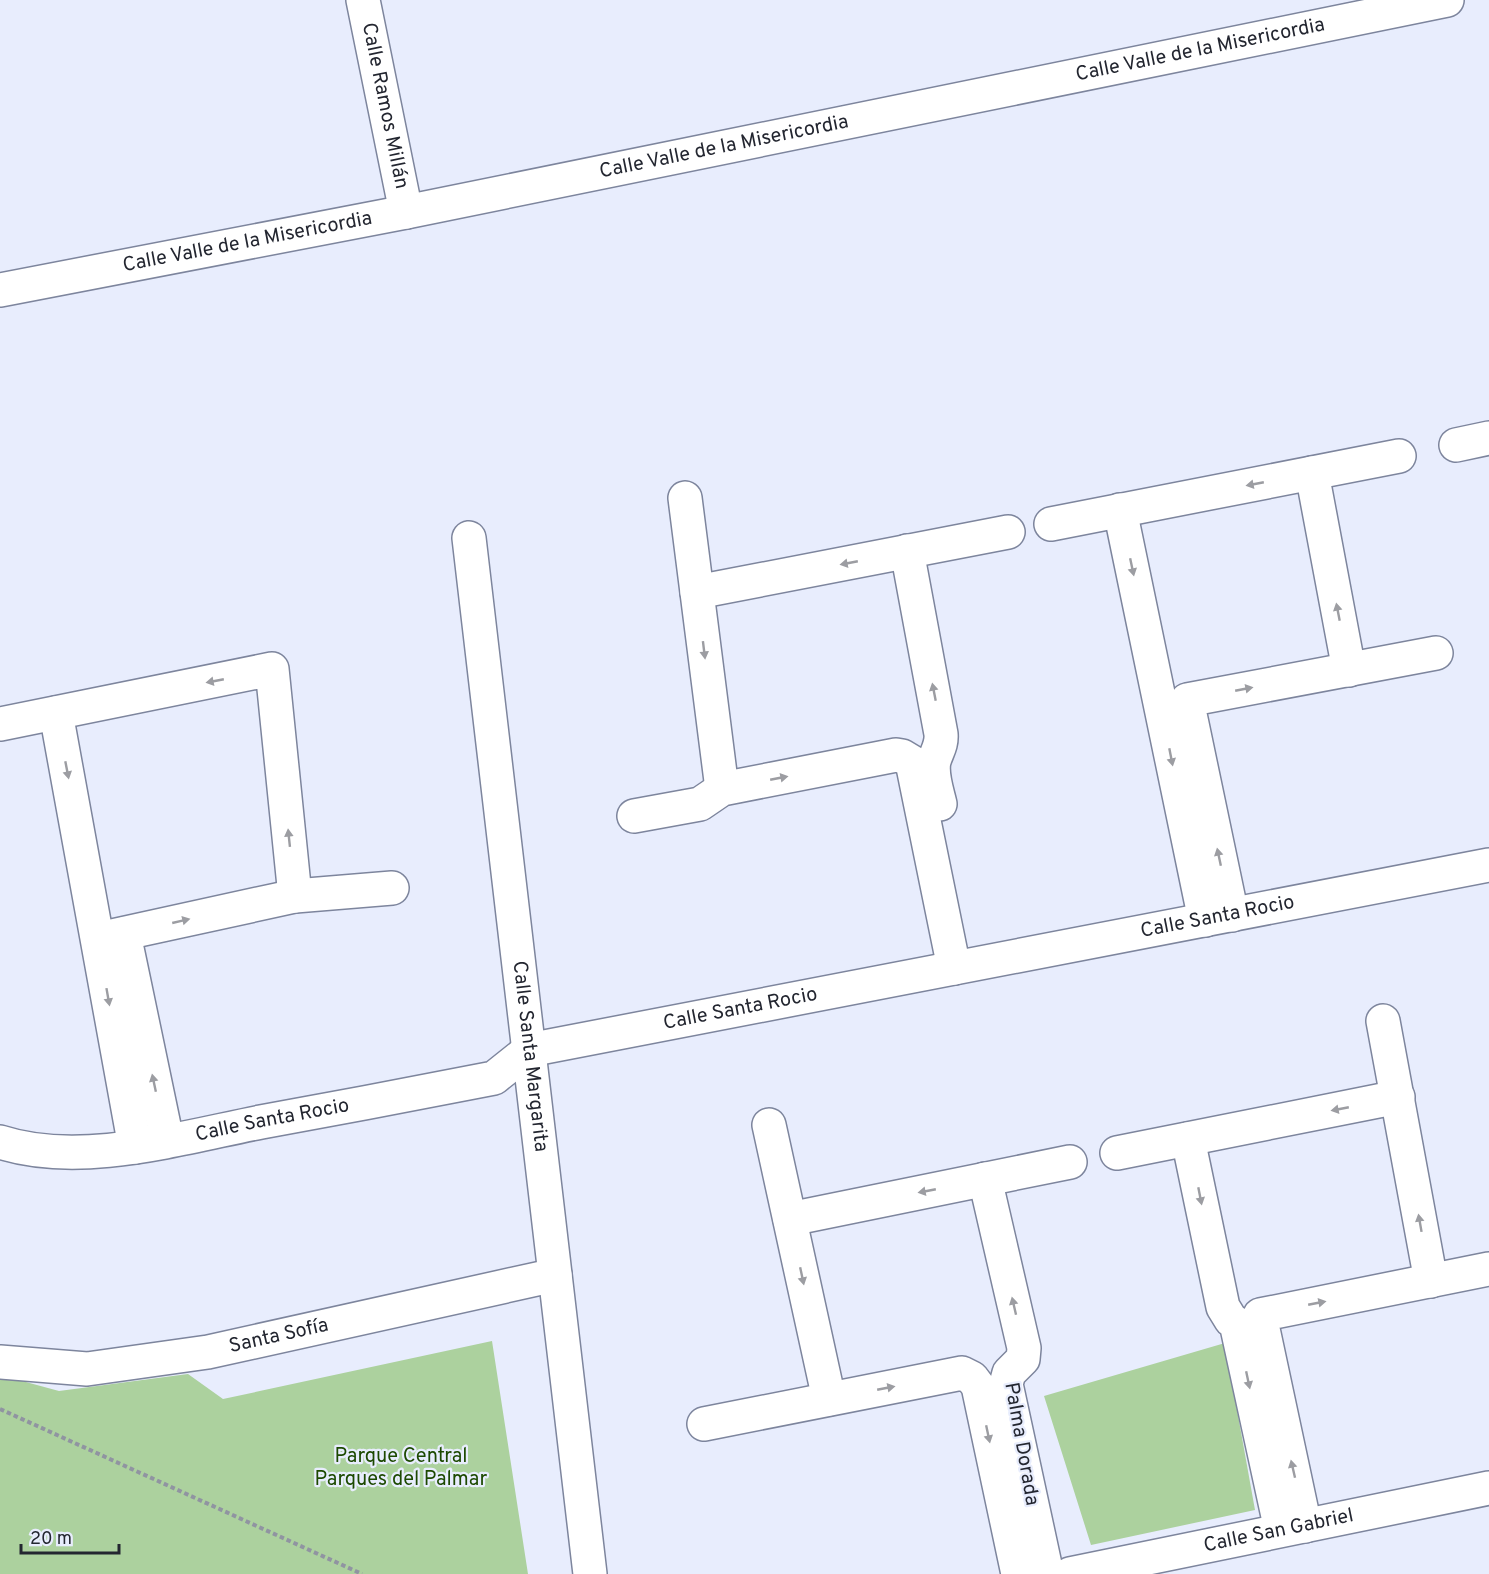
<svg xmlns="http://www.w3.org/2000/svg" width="1489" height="1574" font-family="Overpass,sans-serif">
	<rect width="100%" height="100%" fill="#e8edfd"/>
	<path fill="#acd19e" d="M492,1341L528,1574H0V1375L59,1391L188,1374L223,1399Z
		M1225,1343L1255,1510L1091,1545L1044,1396Z"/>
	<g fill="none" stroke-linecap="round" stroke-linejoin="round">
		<g stroke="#7d859d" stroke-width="36">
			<g id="minor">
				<path id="s1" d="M363,0L406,212"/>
				<path id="s2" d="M0,290L406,212L1447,0"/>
				<path d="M1456,445L1489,438"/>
				<path d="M1312,473L1349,670"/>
				<path d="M685,498L722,789"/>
				<path d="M1120,510L1205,920"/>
				<path d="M1051,524L1399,456"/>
				<path id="s3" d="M469,538L590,1574"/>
				<path d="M907,551L941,734C942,745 937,751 934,761C931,774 937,791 940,804"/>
				<path d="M697,592L1008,532"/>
				<path d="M56,713L135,1147"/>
				<path d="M0,724L272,669L295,896"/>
				<path d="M634,816L700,804L722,789L896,755L902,756L912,762L954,968"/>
				<path d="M1232,915L1187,700L1436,653"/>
				<path d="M124,934L167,1140"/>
				<path d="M98,939L295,896L392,888"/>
				<path d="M1383,1021L1431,1281"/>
				<path d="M769,1125L829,1399"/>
				<path d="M1188,1139L1223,1307L1231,1320L1236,1323L1281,1530"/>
				<path id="s4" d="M0,1142C80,1168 180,1138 261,1122C339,1108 416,1093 494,1078L529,1050L1489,865"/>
				<path d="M1117,1153L1398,1097"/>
				<path d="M985,1179L1024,1348L1023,1359L1009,1373L1006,1384L1047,1574"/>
				<path d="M790,1219L1070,1162"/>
				<path id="s5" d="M0,1362L87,1369L208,1352L555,1275"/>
				<path d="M704,1424L962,1373L972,1378L978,1386L1018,1574"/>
				<path d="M1305,1526L1260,1315L1489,1269"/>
				<path id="s6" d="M1070,1574L1489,1488"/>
			</g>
		</g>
		<path stroke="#9094a1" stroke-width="4" stroke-dasharray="4.5 3" stroke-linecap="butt" d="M0,1409L362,1574"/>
		<use href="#minor" stroke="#fff" stroke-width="33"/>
	</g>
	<defs><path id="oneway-solid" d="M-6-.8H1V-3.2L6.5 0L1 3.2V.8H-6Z" transform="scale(1.5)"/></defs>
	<g fill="#9c9da2">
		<use href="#oneway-solid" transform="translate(1255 484) rotate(169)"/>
		<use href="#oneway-solid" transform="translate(849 563) rotate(169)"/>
		<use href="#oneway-solid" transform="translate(1132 567) rotate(78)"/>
		<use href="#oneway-solid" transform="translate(1338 612) rotate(-101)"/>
		<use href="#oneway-solid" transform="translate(704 650) rotate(83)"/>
		<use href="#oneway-solid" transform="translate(215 681) rotate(169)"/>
		<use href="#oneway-solid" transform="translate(1244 689) rotate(-11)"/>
		<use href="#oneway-solid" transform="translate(934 692) rotate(-101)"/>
		<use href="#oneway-solid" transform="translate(1171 757) rotate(79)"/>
		<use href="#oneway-solid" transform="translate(67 770) rotate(79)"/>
		<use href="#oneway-solid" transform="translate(779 778) rotate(-11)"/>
		<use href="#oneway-solid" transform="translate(289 838) rotate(-96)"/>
		<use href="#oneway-solid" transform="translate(1219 857) rotate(-102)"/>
		<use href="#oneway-solid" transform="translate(181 921) rotate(-13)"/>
		<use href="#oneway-solid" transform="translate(108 997) rotate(80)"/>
		<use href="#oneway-solid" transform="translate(154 1083) rotate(-102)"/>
		<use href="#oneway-solid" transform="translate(1340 1109) rotate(169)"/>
		<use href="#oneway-solid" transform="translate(927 1191) rotate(169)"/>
		<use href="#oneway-solid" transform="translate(1200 1196) rotate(79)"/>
		<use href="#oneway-solid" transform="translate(1420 1223) rotate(-100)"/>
		<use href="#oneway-solid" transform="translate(802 1276) rotate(78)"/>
		<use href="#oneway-solid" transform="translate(1317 1303) rotate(-11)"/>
		<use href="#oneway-solid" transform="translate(1014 1306) rotate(-103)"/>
		<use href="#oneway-solid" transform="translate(1248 1380) rotate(78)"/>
		<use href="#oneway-solid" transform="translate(886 1388) rotate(-11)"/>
		<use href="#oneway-solid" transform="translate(988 1434) rotate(78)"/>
		<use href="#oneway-solid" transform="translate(1293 1469) rotate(-103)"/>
	</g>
	<g text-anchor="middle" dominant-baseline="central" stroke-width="4.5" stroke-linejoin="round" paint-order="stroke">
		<g font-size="20" fill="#232630" stroke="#e8edfd">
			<text stroke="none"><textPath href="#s2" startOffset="1224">Calle Valle de la Misericordia</textPath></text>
			<text stroke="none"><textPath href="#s1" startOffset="108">Calle Ramos Millán</textPath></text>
			<text stroke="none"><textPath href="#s2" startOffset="738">Calle Valle de la Misericordia</textPath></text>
			<text stroke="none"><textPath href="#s2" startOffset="252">Calle Valle de la Misericordia</textPath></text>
			<text stroke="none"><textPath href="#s4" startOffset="1248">Calle Santa Rocio</textPath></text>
			<text stroke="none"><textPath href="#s4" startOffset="762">Calle Santa Rocio</textPath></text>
			<text stroke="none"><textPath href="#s3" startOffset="522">Calle Santa Margarita</textPath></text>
			<text stroke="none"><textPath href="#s4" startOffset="276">Calle Santa Rocio</textPath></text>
			<text stroke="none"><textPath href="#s5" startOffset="282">Santa Sofía</textPath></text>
			<text transform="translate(1021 1444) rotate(80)">Palma Dorada</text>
			<text stroke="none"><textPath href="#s6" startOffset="213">Calle San Gabriel</textPath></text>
		</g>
		<g font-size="20" fill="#1c4900" stroke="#e8edfd">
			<text x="401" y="1457">Parque Central<tspan x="401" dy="23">Parques del Palmar</tspan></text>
		</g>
	</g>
	<path d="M21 1544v9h98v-9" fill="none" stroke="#232630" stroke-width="3"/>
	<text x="30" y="1544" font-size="18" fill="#232630" stroke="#e8edfd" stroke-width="4.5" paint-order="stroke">20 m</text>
</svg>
